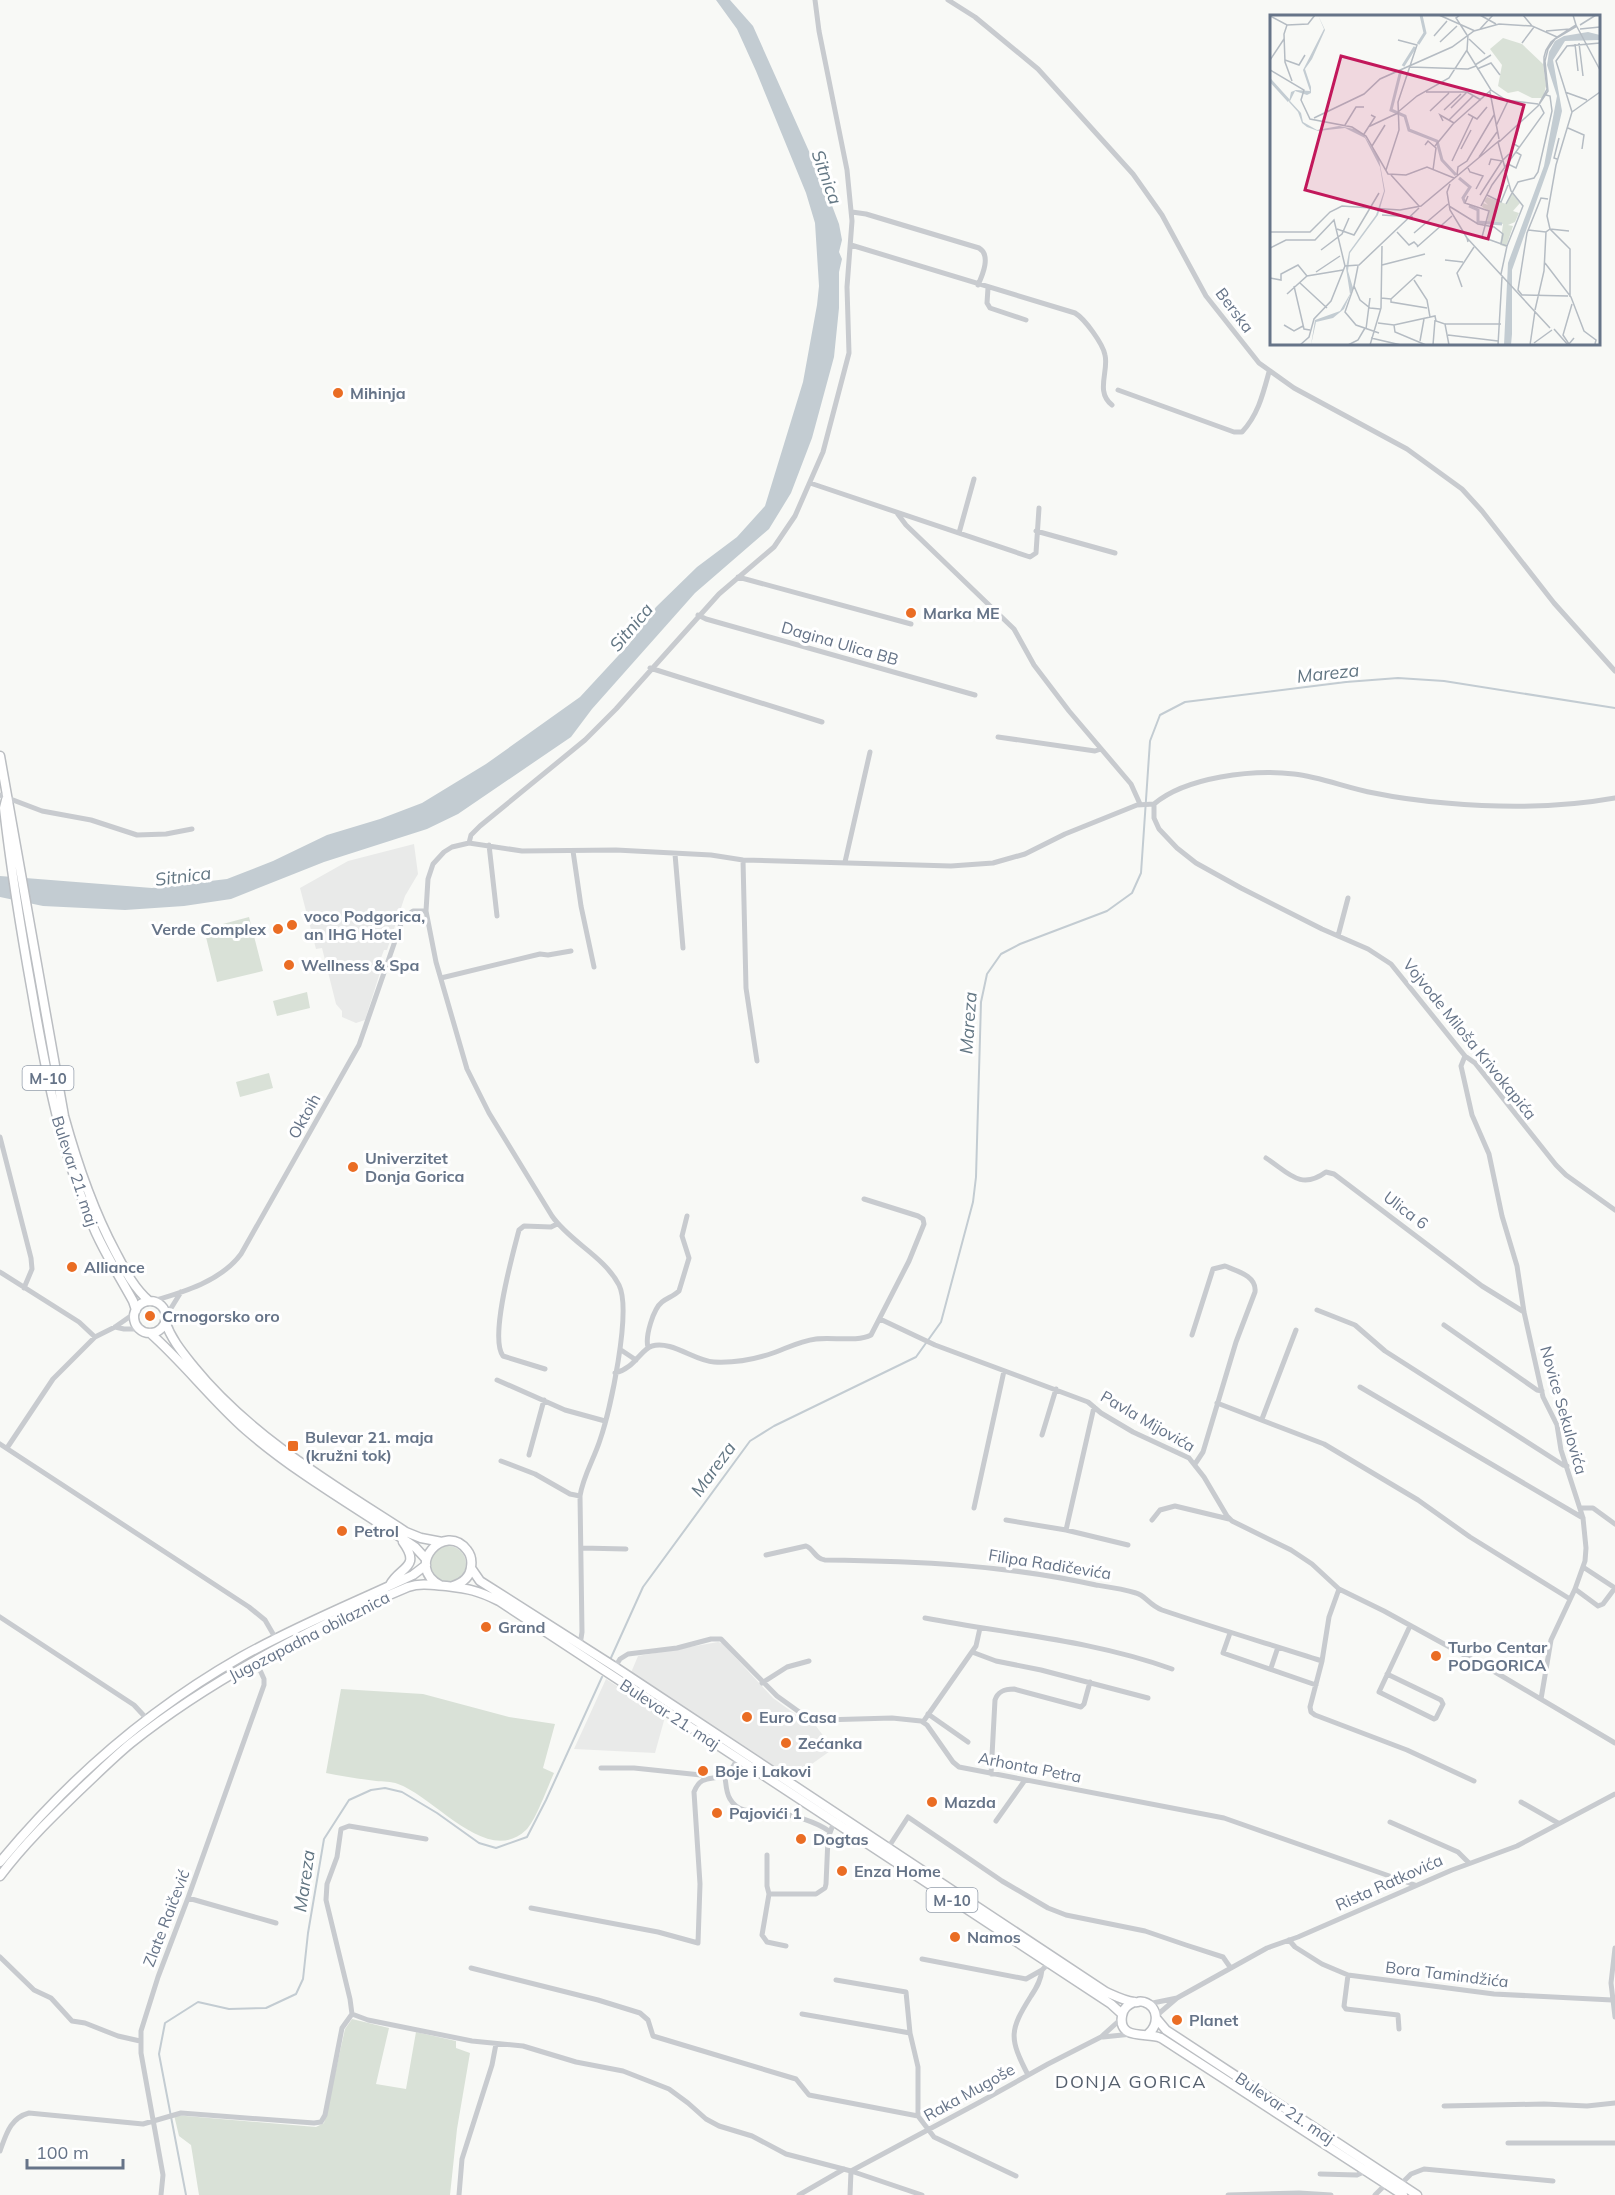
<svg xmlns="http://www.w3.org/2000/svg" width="1615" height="2195" font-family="Mulish,sans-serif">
	<rect width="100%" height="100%" fill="#f8f9f6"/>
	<path fill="#e9eae9" d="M414,844L418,874L405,896L387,950H384L381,958L384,960L365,1020L356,1023L342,1017V1011L336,1004L322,948L316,949L300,888L348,861Z
		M718,1642L722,1643L773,1698L799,1717L816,1726L833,1749L792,1778L630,1675L638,1656Z
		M606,1679L665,1717L655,1753L574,1749Z"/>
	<path fill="#d9e1d7" d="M249,917L263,971L217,982L204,929Z
		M307,992L310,1008L277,1016L273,1001Z
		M269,1073L273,1088L240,1097L236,1082Z
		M430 1564a18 18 0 1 1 36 0a18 18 0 1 1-36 0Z
		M341,1689L423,1694L509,1717L555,1724L543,1768L554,1773C548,1786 535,1822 526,1830C487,1867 435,1797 398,1784C391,1781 383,1782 376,1781C359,1779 342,1776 326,1773Z
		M352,2019L389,2028L376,2084L406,2089L416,2032L456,2041V2048L470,2053L457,2129L450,2195H199L191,2145L179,2136L174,2115L316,2127L324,2123L345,2029Z"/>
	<path fill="#c3ccd2" d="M716,0H730L753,26L825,187L839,224L842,240L839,252L842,259L839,272V308L834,357L812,438L791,493L769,529L695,593L592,709L571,737L458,814L427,829L324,862L231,899L184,906L125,910L43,906L0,897V876L152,888L227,879L273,861L327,835L380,819L422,803L486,764L580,697L630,643L656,607L697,567L737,537L765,506L803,382L817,305L819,286L815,223L806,193L756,71L737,29Z"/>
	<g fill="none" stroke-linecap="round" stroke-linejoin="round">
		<path stroke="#c3ccd2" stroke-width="2" d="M610,1660L643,1587L750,1441L774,1426L916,1357L941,1322L973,1202L976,1177L981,1002L987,974L1001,954L1020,944L1107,911L1132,893L1141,873L1150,741L1160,715L1185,702L1346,682L1398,678L1444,681L1615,708
			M186,2195L159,2054L165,2023L198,2002L229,2009L266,2008L296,1994L303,1979L308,1933L324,1839L349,1800L371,1790L385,1788L402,1792L437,1813L479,1843L496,1848L527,1837L546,1800L602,1677"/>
		<g stroke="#bbbec2" stroke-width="11">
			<path id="primary" d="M0,756L64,1116C77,1163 92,1208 115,1251C125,1270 133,1287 149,1301
				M6,800L4,808C11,870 21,931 32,992C46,1074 62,1157 96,1233C107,1257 121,1279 133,1301L136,1310
				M134 1317a16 16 0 1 1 32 0a16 16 0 1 1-32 0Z
				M165,1321C171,1339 182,1352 194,1367C250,1436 332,1484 406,1532L421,1538L442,1542
				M150,1333C184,1363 212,1400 246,1430C298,1475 359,1509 415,1547L426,1559
				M471,1568L480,1581L615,1667L1106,1992C1115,1996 1125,2001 1134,2002C1142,2003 1136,2000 1144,2002C1159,2007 1159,2025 1148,2034
				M390,1585C399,1567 422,1568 403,1542
				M440,1585C404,1566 445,1521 467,1550C471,1555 472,1561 471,1567C470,1578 462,1583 453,1586
				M0,1862C68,1780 148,1710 241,1657C296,1626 356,1602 413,1575L426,1565
				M0,1876C24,1844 52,1817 81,1789C97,1774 114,1757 131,1743C214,1677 310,1628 408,1587C421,1583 432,1585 446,1586C469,1589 477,1590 499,1601L1111,2004L1122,2014
				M1134,2002C1128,2005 1123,2008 1122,2016C1118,2041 1148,2032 1161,2038L1403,2195
				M1156,2018L1166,2030L1417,2195"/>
		</g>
		<path stroke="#c8cbcf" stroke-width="5" d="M948,0L975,17L1038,69L1133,174L1162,215L1206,296L1259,363L1294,388L1407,449L1462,489L1482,511L1554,603L1615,671
			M852,212L866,214L979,248C991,255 983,274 978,285
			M851,245L1075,313C1085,319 1103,344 1105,355C1109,371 1095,392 1112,405
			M988,288L987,303L990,308L1026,320
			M1118,390L1234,432H1242C1258,415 1263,394 1269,372
			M810,483L1030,557L1036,553L1039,508
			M897,513L906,525L1014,629L1034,665L1069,711L1131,784L1140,804
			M1036,531L1115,553
			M959,533L974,479
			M738,577L911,624
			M698,615L706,619L975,695
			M650,668L822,722
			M998,737L1095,751L1101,749
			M0,795L42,811L91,820L137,835L166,834L192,829
			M1154,804V818L1159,829L1177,848L1196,863L1241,888L1322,929L1368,949L1391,964L1465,1056L1475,1063L1556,1165L1566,1175L1615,1210
			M1154,804C1186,777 1253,769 1294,774C1321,777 1347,788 1374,793C1398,798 1422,801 1446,803C1502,808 1560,808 1615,798
			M469,843L471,835L480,826L585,740L616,709L719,594L774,547L795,516L823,452L849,353L847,287L852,221L847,170L819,31L815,0
			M489,845L497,916
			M573,851L581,906L594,967
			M675,854L683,948
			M743,860L746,988L757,1061
			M845,862L870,752
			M1338,936L1348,898
			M441,978L540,954L548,955L571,951
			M1465,1056L1461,1066L1472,1115L1489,1154L1502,1216L1517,1266L1524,1312L1543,1397L1557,1425L1561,1450L1583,1518L1586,1548L1585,1561L1575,1589L1551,1640L1541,1699
			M0,1137L31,1258L32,1269L24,1288
			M1266,1158C1288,1172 1300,1191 1326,1172L1334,1174L1482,1286L1524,1312
			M0,1272L79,1322L95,1337L115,1327L135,1313
			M153,1301C184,1292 221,1281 241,1254L359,1045L403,918L413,911H426
			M1317,1310L1355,1325L1385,1351L1563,1465L1567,1466
			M165,1318L181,1292
			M880,1319L935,1345L1088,1402L1101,1413L1133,1432L1189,1458L1204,1477L1227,1516L1232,1521L1291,1550L1312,1564L1339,1589L1384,1611L1495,1672L1615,1743
			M1444,1325L1537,1390L1542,1391
			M115,1327L124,1329H141
			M1192,1335L1213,1269L1225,1266C1237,1271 1257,1276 1255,1292L1236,1342L1203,1452L1195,1464
			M648,1347C645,1337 653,1309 662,1302C667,1298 674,1296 679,1291L689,1258L682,1236L687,1216
			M621,1350L636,1360
			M545,1369L503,1356C489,1338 513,1253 519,1230L524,1226L551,1227L557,1224
			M615,1373C634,1369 641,1349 652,1346C671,1340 695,1361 714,1362C735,1363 753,1360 773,1353C787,1348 800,1341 816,1339C832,1337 858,1342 871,1335L909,1261L924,1224L923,1219L918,1216L864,1199
			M497,1380L565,1410L605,1421
			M1360,1387L1583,1518
			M1217,1403L1324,1444L1418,1500L1470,1537L1570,1599
			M1262,1419L1296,1330
			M1042,1435L1056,1389
			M0,1444L249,1607L265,1620L276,1639
			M7,1448L53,1379L95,1337
			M529,1455L544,1400
			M501,1461L535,1474L570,1494L580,1496
			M974,1508L1004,1371
			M1581,1508H1593L1615,1524
			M1006,1520L1066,1530L1128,1545
			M1152,1520L1160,1510L1175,1506L1229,1519
			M1066,1530L1094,1407
			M581,1548L626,1549
			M766,1555L806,1546C814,1549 815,1559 825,1560C916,1561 1006,1565 1096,1585C1109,1587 1123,1589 1136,1593C1145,1595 1149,1605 1162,1610C1215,1628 1269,1644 1322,1661
			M1583,1567L1615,1588
			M1339,1589L1329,1617L1322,1661L1310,1707L1311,1712L1315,1715L1407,1750L1474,1781
			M1575,1589L1598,1606L1603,1604L1615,1588
			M0,1617L134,1705L147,1719
			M925,1618C1008,1634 1092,1640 1172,1669
			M1230,1633L1223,1653L1316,1685
			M580,1645L582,1632L580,1496C583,1476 594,1459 600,1440C610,1411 632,1311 619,1285C604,1256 570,1242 552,1216L489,1113L467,1069L436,962L426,911L428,879L433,864L444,852L452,847L469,843L522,851L616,850L711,855L743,860L951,866L993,863L1025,854L1065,834L1137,805L1154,804
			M972,1652L996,1661L1041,1670L1148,1698
			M615,1667L620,1659L628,1654L677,1648L711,1639H721L777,1696L809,1719L822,1720L892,1718L921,1721L927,1725L953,1762L959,1767L1224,1818L1415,1885
			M1271,1668L1278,1647
			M1387,1674L1441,1700L1443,1704L1436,1718L1434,1719L1379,1692L1410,1626
			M762,1683L787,1667L809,1661
			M928,1714L968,1742
			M923,1722L976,1646L980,1628
			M601,1768H634L701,1775L706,1779
			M991,1774L995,1700C998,1691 1005,1689 1014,1689L1081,1707L1084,1704L1090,1682
			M725,1777C726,1784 726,1793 730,1799C740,1816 758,1810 772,1812C792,1815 813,1820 829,1831
			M1521,1802L1558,1823
			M996,1821L1025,1780
			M1390,1822L1458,1852L1469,1863
			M888,1848L908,1817L1002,1881L1048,1908L1066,1915L1145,1931L1186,1945L1223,1957L1230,1967
			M767,1855V1886L769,1894
			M188,1898L276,1923
			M531,1908L658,1932L698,1943L700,1884L694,1792C704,1766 724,1791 737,1759
			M1289,1940L1295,1947L1322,1964L1348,1975L1494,1994L1612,2000
			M786,1946L767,1942L762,1935L769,1894H816L825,1888L826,1884L828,1838L834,1822
			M1615,1948L1611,1983L1615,2017
			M0,1957L34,1990L51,1998L72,2021L85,2023L118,2036L140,2041
			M922,1959L1026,1979L1042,1970L1049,1963
			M471,1968L598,2000L640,2013L648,2020L653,2036L796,2079L809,2095L918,2116
			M1348,1975L1344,2006L1346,2009L1398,2015L1399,2029
			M836,1980L906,1992L910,2033L918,2067V2116L934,2137L1016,2176
			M1148,2004L1177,1998
			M352,2014L368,2020L472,2041L523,2046L576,2062L623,2071L669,2089L688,2103L706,2119L719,2126L752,2136L786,2154L851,2171L922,2195
			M802,2014L910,2033
			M1156,2016L1177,1998L1267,1948L1298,1937L1452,1870L1517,1846L1615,1794
			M1103,2037L1132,2034
			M1028,2075C1009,2038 1009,2031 1031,1996C1037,1987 1041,1980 1042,1970
			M1444,2106L1544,2104L1587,2106L1615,2103
			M1508,2143H1615
			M0,2151C6,2135 10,2118 29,2113L143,2124L181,2113L314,2123L321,2122L325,2115L342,2028L352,2014L350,1999L326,1900L327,1884L337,1857L341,1829L349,1826L426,1839
			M851,2171L980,2102L1048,2064L1101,2037L1121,2019
			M1320,2174L1357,2175L1366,2171
			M1401,2184L1411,2174L1424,2169L1553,2181
			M161,2195L163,2175L141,2053V2031L158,1977L188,1898L264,1685V1679L255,1659
			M459,2195L462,2159L492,2065L496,2044
			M799,2195L844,2169
			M850,2195L851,2171
			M1228,2195L1299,2193L1331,2195
			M1375,2195L1386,2184"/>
		<use href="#primary" stroke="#fff" stroke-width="8"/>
	</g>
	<g fill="#ea6d24" stroke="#fff" stroke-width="2">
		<circle cx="338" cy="393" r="6"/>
		<circle cx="911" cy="613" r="6"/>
		<circle cx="292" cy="925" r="6"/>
		<circle cx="278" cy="929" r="6"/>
		<circle cx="289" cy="965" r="6"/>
		<circle cx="353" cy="1167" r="6"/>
		<circle cx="72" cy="1267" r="6"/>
		<circle cx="150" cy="1316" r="6"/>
		<rect x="287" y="1440" width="12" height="12" rx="3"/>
		<circle cx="342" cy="1531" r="6"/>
		<circle cx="486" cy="1627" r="6"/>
		<circle cx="1436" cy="1656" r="6"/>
		<circle cx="747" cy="1717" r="6"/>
		<circle cx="786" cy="1743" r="6"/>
		<circle cx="703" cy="1771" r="6"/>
		<circle cx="932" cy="1802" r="6"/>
		<circle cx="717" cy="1813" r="6"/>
		<circle cx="801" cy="1839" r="6"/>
		<circle cx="842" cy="1871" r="6"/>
		<circle cx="955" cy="1937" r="6"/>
		<circle cx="1177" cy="2020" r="6"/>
	</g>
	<g text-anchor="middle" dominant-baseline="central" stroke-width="6" stroke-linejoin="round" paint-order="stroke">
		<g fill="#fff" stroke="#949eac" stroke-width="1.5">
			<rect x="22.5" y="1066" width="51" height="24" rx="4.5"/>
			<rect x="926.5" y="1888" width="51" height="24" rx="4.5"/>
		</g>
		<g font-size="15" font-weight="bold" fill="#667488">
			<text x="48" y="1078">M-10</text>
			<text x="952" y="1900">M-10</text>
		</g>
		<g font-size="16" fill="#667488" stroke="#fff">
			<text transform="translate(1235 310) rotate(53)">Berska</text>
			<text transform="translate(840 643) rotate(16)">Dagina Ulica BB</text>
			<text transform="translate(1470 1039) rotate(51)">Vojvode Miloša Krivokapića</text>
			<text transform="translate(304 1116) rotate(-61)">Oktoih</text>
			<text transform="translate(75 1171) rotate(72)">Bulevar 21. maj</text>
			<text transform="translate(1406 1210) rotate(37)">Ulica 6</text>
			<text transform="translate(1564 1410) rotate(74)">Novice Sekulovića</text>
			<text transform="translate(1148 1421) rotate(30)">Pavla Mijovića</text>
			<text transform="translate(1050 1564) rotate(9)">Filipa Radičevića</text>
			<text transform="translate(309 1636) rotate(-27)">Jugozapadna obilaznica</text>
			<text transform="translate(670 1714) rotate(33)">Bulevar 21. maj</text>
			<text transform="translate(1030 1767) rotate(11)">Arhonta Petra</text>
			<text transform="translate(1389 1882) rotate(-24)">Rista Ratkovića</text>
			<text transform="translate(166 1918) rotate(-69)">Zlate Raičević</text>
			<text transform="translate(1447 1974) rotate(7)">Bora Tamindžića</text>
			<text transform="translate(969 2092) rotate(-29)">Raka Mugoše</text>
			<text transform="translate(1285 2108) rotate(34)">Bulevar 21. maj</text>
		</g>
		<g font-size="16" font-weight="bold" fill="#667488" stroke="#fff" text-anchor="start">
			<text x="350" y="393">Mihinja</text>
			<text x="923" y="613">Marka ME</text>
			<text x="304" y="916">voco Podgorica,<tspan x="304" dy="18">an IHG Hotel</tspan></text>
			<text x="266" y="929" text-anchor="end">Verde Complex</text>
			<text x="301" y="965">Wellness &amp; Spa</text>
			<text x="365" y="1158">Univerzitet<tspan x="365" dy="18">Donja Gorica</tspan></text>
			<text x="84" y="1267">Alliance</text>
			<text x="162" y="1316">Crnogorsko oro</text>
			<text x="305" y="1437">Bulevar 21. maja<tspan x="305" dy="18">(kružni tok)</tspan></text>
			<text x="354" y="1531">Petrol</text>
			<text x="498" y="1627">Grand</text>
			<text x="1448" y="1647">Turbo Centar<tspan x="1448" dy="18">PODGORICA</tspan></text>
			<text x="759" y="1717">Euro Casa</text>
			<text x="798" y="1743">Zećanka</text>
			<text x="715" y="1771">Boje i Lakovi</text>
			<text x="944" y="1802">Mazda</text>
			<text x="729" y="1813">Pajovići 1</text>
			<text x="813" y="1839">Dogtas</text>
			<text x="854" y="1871">Enza Home</text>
			<text x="967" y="1937">Namos</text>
			<text x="1189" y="2020">Planet</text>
		</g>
		<g font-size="18" font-style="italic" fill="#627683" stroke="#fff">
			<text transform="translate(827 177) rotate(70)">Sitnica</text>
			<text transform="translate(631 627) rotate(-50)">Sitnica</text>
			<text transform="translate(1328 673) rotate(-6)">Mareza</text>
			<text transform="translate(183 876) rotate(-7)">Sitnica</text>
			<text transform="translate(968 1023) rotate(-86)">Mareza</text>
			<text transform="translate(713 1469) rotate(-54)">Mareza</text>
			<text transform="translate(304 1881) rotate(-82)">Mareza</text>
		</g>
		<g font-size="18" letter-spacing="1.5" fill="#555f6d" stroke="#fff">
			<text x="1131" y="2081">DONJA GORICA</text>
		</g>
	</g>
	<g transform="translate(1270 15)">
		<rect width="330" height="330" fill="#f8f9f6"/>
		<path d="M233,23L252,29L273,49L276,71L273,83H262L248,76L238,78L228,71L232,50L220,34ZM242,178L250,188L243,196L249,198L245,207L238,210L243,211L236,232L230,230L233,209L217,208L219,196L212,192L213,188L218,190L214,186L217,182L236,189Z" fill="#d9e1d7"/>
		<path d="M48,0L55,15L42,44L35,54L41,72V78L37,80L25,76L20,86L31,98L33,107L47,115L69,111L84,114L94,120L109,144L115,176L108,200L80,238L78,256L83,273L74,294L63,303L46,307L41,330L45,305L70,296L80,279L76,253L79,237L106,200L114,176L110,152L95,123L75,113L48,116L37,112L32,108L28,97L19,87L21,77L26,75L40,76L33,55L54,14ZM318,17L330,20V25L295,26L283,45L292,96L280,148L242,255V319L241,330H234L238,248L274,151L287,81L277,50L279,37L285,26L294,21Z" fill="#c3ccd2"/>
		<path fill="none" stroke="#c3ccd2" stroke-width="3" d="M148,29L155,18L151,0M133,51L145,32M131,55L121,95L135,101L139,115L167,126L172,145L186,160M0,65L19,86M189,163L200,172L193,183L195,188M199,191L208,195V207L232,209"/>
		<path fill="none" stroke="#b5bcc3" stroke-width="1.5" d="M169,0L205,16M190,0L186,3L197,20M210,0L226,9M253,0L262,11L287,22M303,0L306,10L287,22L281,27L276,35L274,42V50L277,74L268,91L278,76L275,46L278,34L285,24L307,11M0,1L17,10L38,9L45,0M17,10L14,19L15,47L22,66M306,10L330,55M310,10L326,0M210,14L223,0M310,14L330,12M276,16L300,14M198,20L197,36L221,75L236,85L268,89M164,21L177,6M199,24L215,39M170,27L187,11M252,28L264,12M309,28L313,61M305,29L308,56M0,45L14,24M15,45L29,50L35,40M205,50L221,40M140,52L198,54L206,51M207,54L221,48L230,60M0,55L34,75L31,85L40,104L82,112L96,121L118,159L136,160L157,152L184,163M156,77H197L211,85M220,77L229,124M295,77L317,85M181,93L197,77M174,95L191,79M160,96L179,78M128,97L147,81L179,63L197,35M302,97L286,46L297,31L330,28M302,97L330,77M198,99L207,104L217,92M44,103L94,79L110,64L182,32L204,16L229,9L262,11M179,105L203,81M173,106L170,100L184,108M75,110L86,92H94M226,111L238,86M249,111L244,129L249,132M98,112L128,98M298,113L314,120L312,134M94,119L105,102L101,100M228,127L235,153M229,127L268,91M155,130L158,126L166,133L163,155M102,131L115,110M165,131L183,109L221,75M191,134L201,115M209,142L227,117M287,144L284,143L289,123M182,146L203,102M238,149L246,153L251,140L246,137M219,150L221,144L232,146L239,139M198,153L200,157L213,161L206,174M116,155L129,115L128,87L147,30L128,25M235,155L241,176L253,191L237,231M121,160L149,191M187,160L188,152L197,146L224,100M180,169L177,177L180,195L197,223M210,180L232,146M217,180L231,187L238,170M198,181L195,188L219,196L212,222L237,231L231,259M278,184L271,183L257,218L248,275L252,280L298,281M236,189L248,167L264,163L268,157L282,96L280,81L276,80M179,191L208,209L224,212L233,219L231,229M211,191L222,170L274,98L270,90M112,200L143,202M67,214L84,220L109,178M280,214L299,216M258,215L276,217M0,217H40L60,197L72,191L130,195L151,191L230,125M127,217L139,230L144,227L148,231M144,218L178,189M198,227L197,223L280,313M147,232L182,201M0,233L16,225H45L64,205L75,251M51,235L72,219L79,203M175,245L193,247M275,248L301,282L314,316L326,325L325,329M112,250L155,239M88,251L84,271L90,285L100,293L110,294M46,257L70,241M0,263L11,265V259L28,250L37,261M144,265L157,285L160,302M30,268L57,293M24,271L34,314L40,315M84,271L75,297L86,310L109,318M192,272L187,258L204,232M17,279L37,261L73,255M300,282V234L280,214L277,201L286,150L302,97M111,283L121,284L147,260L152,261M121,284V287L157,293M302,289L293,320L299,329L304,323M265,295L274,256L276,217L280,214M108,308L124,310L165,301L166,306L175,309L179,330M175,309H231M14,310L24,316L33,311M124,310L125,317L156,330M96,314L100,283M284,314L298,330M178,320L228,326M101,323L131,330M150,326L154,304M264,328L282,315M30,330L39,322L44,304L61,286L75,251L89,250L149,193M78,330L88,325L95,313M100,330L111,293L112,231M163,330L165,305M228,330L232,262M260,330L265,296"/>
		<path fill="#c2185b" fill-opacity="0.15" stroke="#c2185b" stroke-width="3" d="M71,41L254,90L218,224L35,175Z"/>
		<rect width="330" height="330" fill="none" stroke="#667488" stroke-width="3"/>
	</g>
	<path d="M27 2159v9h96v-9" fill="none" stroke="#667488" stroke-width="3"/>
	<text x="36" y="2159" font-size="18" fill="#667488" stroke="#ffffff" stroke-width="4.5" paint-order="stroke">100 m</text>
</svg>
